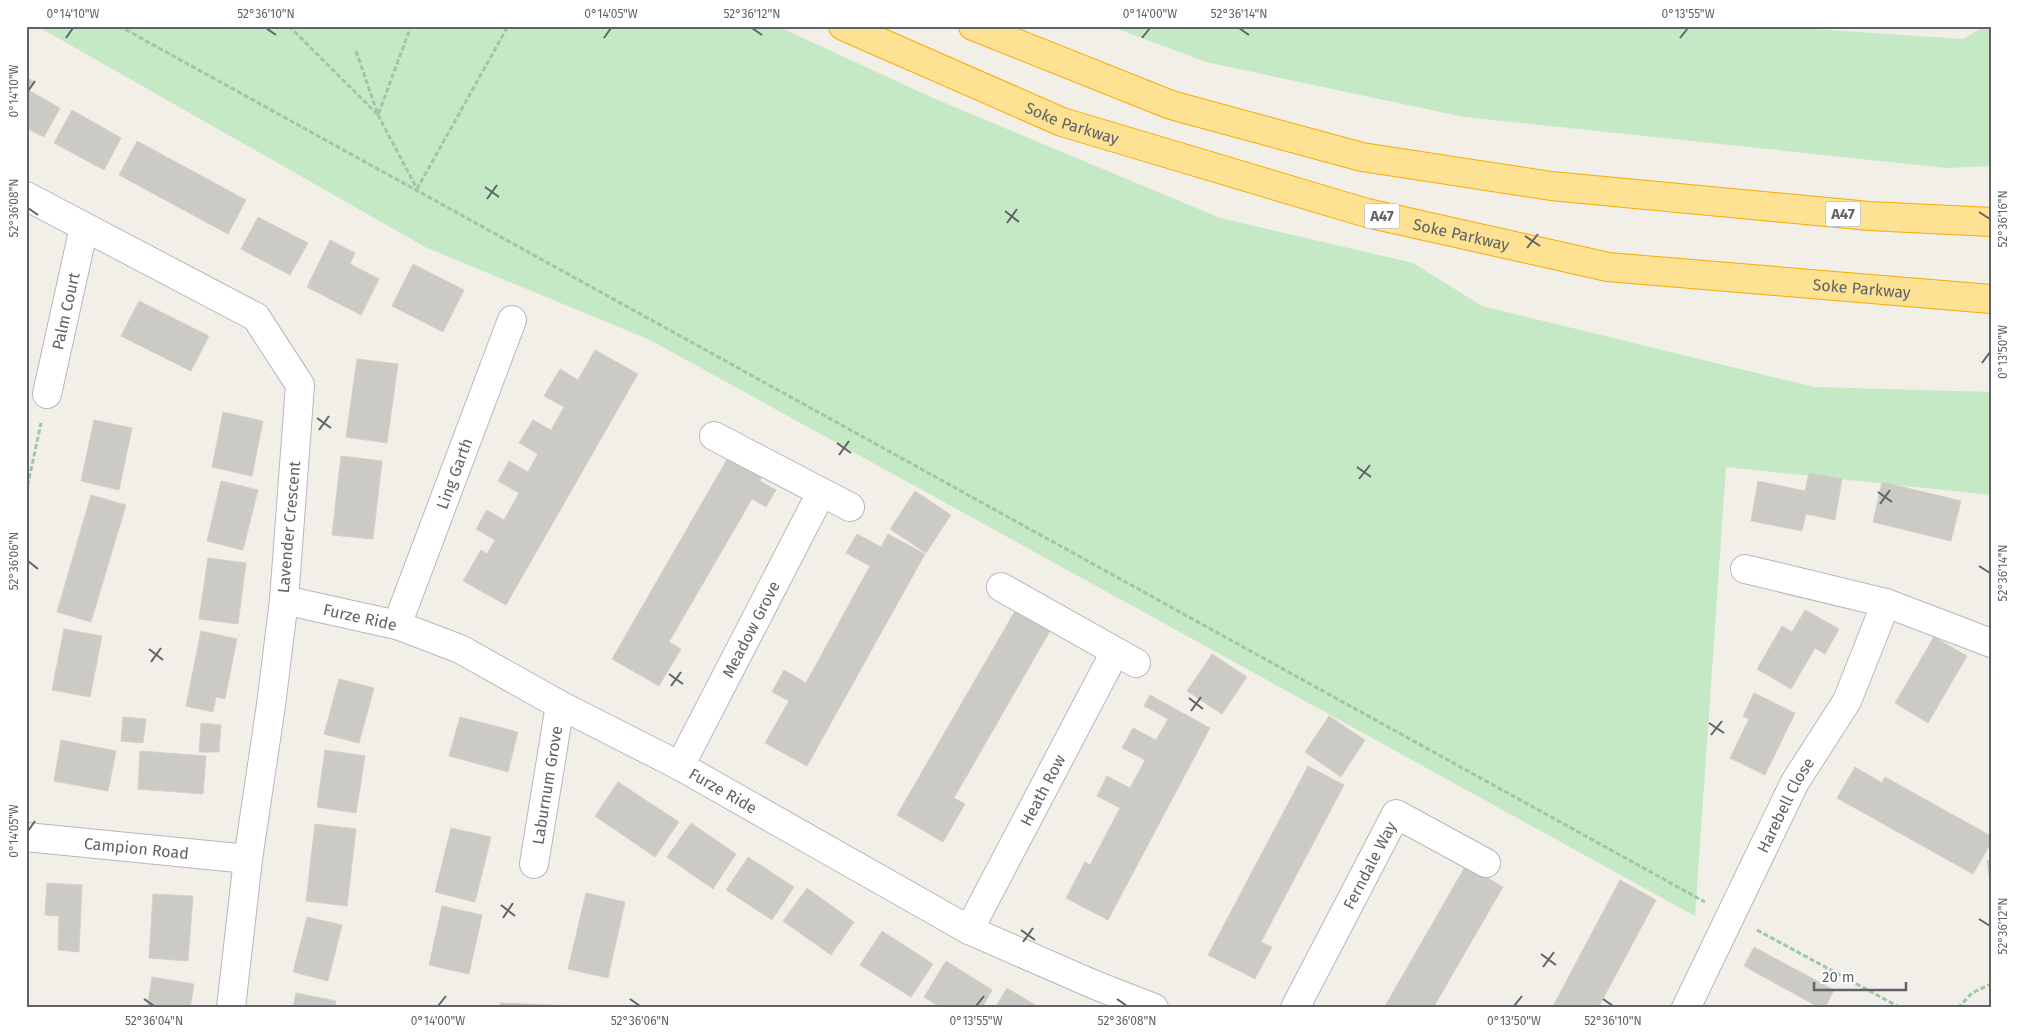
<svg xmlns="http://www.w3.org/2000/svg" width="2017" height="1034" font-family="'Fira Sans',sans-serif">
	<rect width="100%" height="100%" fill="#f1efe8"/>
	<path fill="#c5e8c5" d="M37,26H777L933,98L1220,218L1413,263L1482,306L1814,387L1991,392V495L1726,467L1695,916L650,340L425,247Z
		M1110,26H1772L1963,39L1984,26H1991V166L1947,168L1464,117L1206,62Z"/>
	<path fill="#cccac5" stroke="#d6d1c6" d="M26,77L33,81L28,90L60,108L44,137L26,128Z
		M72,110L121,138L104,170L54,143Z
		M137,141L246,200L228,234L119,175Z
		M258,217L308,243L290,275L241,249Z
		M330,240L355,253L350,264L379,279L361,315L307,287Z
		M413,264L464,290L443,332L392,306Z
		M139,301L209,336L191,371L121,336Z
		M595,350L638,374L506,605L463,581L481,550L487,554L495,540L476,529L487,510L504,520L519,493L498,481L509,461L528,472L538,454L519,443L533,420L551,430L564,407L544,396L560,369L578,380Z
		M357,359L398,364L387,443L346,437Z
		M223,412L263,421L252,476L212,467Z
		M94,420L132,428L119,490L81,481Z
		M733,449L767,469L760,481L776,490L766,507L752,499L669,642L681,649L659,686L612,659Z
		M341,456L382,461L373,539L332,535Z
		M1809,473L1842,479L1835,520L1806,514L1802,531L1751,521L1758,481L1805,491Z
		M221,481L258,490L243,550L207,541Z
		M1882,482L1961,501L1951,541L1873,522Z
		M915,491L951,515L926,553L890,529Z
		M91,495L126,505L91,622L57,612Z
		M857,534L881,547L888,534L925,554L807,766L765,743L789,701L772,692L784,670L806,683L870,566L846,553Z
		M208,558L246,563L238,624L199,619Z
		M1019,604L1054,624L954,798L965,804L943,842L897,815Z
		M1805,610L1839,629L1825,654L1815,648L1791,689L1757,669L1782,626L1792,632Z
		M64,629L102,636L90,697L52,690Z
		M201,631L237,639L225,699L216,697L213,712L186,706Z
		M1934,637L1967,656L1928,723L1895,703Z
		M1212,654L1247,677L1222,714L1187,691Z
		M339,679L374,688L359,743L324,734Z
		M1754,693L1795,713L1765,775L1730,758L1749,719L1743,716Z
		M1150,695L1210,728L1108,920L1066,898L1085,862L1090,865L1120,808L1097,796L1107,776L1130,788L1145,760L1122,748L1133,728L1156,740L1168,719L1144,706Z
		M1329,716L1365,740L1341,777L1305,752Z
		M123,717L146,719L143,743L121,741Z
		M460,717L518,732L508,772L449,756Z
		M201,723L221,725L219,752H199Z
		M61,740L116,751L108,791L54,781Z
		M325,750L365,756L356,813L317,807Z
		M140,751L206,756L203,794L138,789Z
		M1308,766L1344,785L1261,942L1272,947L1255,979L1208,955Z
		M1855,767L1882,783L1885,777L1991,836V843L1973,874L1837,798Z
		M618,782L679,822L655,857L595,816Z
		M691,823L736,854L713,889L667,857Z
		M315,824L356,829L347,906L306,901Z
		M451,828L491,837L475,902L435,892Z
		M748,857L794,887L772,920L726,890Z
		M1991,860V888L1987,861Z
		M1466,865L1503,887L1433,1008H1384Z
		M1620,880L1656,900L1598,1008H1552Z
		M47,883L82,885L79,952L58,950L59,916L45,915Z
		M807,888L854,922L831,955L783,921Z
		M586,893L625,902L608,978L568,969Z
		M153,894L193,896L188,961L149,958Z
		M442,906L482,915L469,974L429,965Z
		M307,917L342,925L328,981L293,972Z
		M882,931L933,964L911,997L860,965Z
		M1754,947L1834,990L1825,1008H1820L1744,966Z
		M946,961L992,990L982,1008H941L924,997Z
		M152,977L194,984L190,1008H147Z
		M1007,988L1040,1008H995Z
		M296,993L336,1001L335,1008H293Z
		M500,1003L606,1007V1008H500Z"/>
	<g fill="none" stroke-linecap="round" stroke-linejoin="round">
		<g stroke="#b5b8bc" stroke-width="30">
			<g id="street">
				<path d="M26,196L256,317L300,385L284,600L271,705L248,859L231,1008"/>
				<path id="s1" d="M47,394L84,227"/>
				<path d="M714,436L850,507"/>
				<path d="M1745,569L1886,603L1991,643"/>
				<path d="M1001,587L1136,663"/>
				<path id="s2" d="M284,600L397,625L460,649L560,705L680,766L969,930L1095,985L1154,1008"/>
				<path id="s3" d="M397,625L512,320"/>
				<path id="s4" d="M680,766L821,493"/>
				<path id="s5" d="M26,837L248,859"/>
				<path id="s6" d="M534,864L560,705"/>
				<path id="s7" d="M969,930L1115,652"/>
				<path id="s8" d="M1295,1008L1396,814L1486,863"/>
				<path id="s9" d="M1686,1008L1795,782L1847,701L1886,603"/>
			</g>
		</g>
		<g stroke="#f9ab00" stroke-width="30">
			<g id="highway">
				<path id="s10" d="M843,26L1062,122L1367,213L1608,267L1991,299"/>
				<path d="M973,26L1171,105L1362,157L1551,186L1869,216L1991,222"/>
			</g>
		</g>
		<path stroke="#9cc7a9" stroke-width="3" stroke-dasharray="5 2.5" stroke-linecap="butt" d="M119,26L1705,902
			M289,26L378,115L411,26
			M356,51L378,115L417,189
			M417,189L508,26
			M26,493L41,423
			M1757,930L1901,1008
			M1958,1008L1972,993L1991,984"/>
		<use href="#street" stroke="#fff" stroke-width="28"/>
		<use href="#highway" stroke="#fde293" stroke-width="28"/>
	</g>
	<path fill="none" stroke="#5f6368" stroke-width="2" d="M266,28L276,35M752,28L762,35M1239,28L1249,35M66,38L73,28M604,38L611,28M1142,38L1150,28M1680,38L1688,28M28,91L35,81M485,187L499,197M487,199L497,185M28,208L38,215M1005,211L1019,222M1979,212L1990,219M1007,223L1017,209M1525,236L1540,246M1527,248L1538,234M1982,363L1990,352M317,418L331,428M319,430L329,416M837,443L851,453M839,455L849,441M1357,467L1371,477M1359,479L1370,465M1878,492L1892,502M1880,504L1890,490M28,561L38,569M1979,566L1990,573M149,649L163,660M151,662L161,648M669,674L683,684M671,686L681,672M1189,698L1203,709M1191,711L1201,697M1709,723L1724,733M1711,735L1722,721M28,831L35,821M501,905L515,916M503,918L513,903M1979,919L1990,926M1021,930L1035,940M1023,942L1033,928M1541,954L1556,965M1543,967L1554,952M144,999L154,1006M630,999L640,1006M1117,999L1127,1006M1603,999L1613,1006M438,1006L446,996M976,1006L984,996M1514,1006L1522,996"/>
	<g text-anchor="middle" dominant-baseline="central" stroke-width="5" stroke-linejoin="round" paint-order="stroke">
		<g fill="#fff" stroke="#8f9295" stroke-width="1">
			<rect x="1825.5" y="201.5" width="35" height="25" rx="4"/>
			<rect x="1364.5" y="203.5" width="35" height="25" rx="4"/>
		</g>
		<g font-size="15" font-weight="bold" fill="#5f6368">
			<text x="1843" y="214">A47</text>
			<text x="1382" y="216">A47</text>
		</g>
		<g font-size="16" fill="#5f6368" stroke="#fff">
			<text stroke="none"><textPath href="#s10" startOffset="249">Soke Parkway</textPath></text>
			<text stroke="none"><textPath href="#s10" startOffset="654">Soke Parkway</textPath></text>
			<text stroke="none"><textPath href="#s10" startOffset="1059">Soke Parkway</textPath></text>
			<text stroke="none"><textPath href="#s1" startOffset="85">Palm Court</textPath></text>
			<text stroke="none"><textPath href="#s3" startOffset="162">Ling Garth</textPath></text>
			<text transform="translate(289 527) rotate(-85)">Lavender Crescent</text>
			<text stroke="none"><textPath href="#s2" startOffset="78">Furze Ride</textPath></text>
			<text stroke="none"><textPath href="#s4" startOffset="154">Meadow Grove</textPath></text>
			<text stroke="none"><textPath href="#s6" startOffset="80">Laburnum Grove</textPath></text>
			<text stroke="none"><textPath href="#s2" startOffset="482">Furze Ride</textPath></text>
			<text stroke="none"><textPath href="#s7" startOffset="158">Heath Row</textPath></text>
			<text stroke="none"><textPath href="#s9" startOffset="226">Harebell Close</textPath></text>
			<text stroke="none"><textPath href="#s5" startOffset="111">Campion Road</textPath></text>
			<text stroke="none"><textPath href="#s8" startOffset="161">Ferndale Way</textPath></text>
		</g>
	</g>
	<rect width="2017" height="1034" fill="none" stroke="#ffffff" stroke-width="55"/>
	<path d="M1814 982v8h92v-8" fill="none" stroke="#5f6368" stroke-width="2.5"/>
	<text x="1822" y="982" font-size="15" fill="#5f6368" stroke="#ffffff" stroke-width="4" paint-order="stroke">20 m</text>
	<rect x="28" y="28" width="1962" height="978" fill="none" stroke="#5f6368" stroke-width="2"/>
	<g font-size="12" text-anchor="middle" fill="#5f6368">
		<text x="73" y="18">0°14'10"W</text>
		<text x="266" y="18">52°36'10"N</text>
		<text x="611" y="18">0°14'05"W</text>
		<text x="752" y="18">52°36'12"N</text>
		<text x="1150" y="18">0°14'00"W</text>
		<text x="1239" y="18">52°36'14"N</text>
		<text x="1688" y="18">0°13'55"W</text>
		<text transform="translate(14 91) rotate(-90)" y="4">0°14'10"W</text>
		<text transform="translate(14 208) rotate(-90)" y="4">52°36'08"N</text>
		<text transform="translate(2003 219) rotate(-90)" y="4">52°36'16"N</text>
		<text transform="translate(2003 352) rotate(-90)" y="4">0°13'50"W</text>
		<text transform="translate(14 561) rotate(-90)" y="4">52°36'06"N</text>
		<text transform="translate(2003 573) rotate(-90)" y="4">52°36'14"N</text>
		<text transform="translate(14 831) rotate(-90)" y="4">0°14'05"W</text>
		<text transform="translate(2003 926) rotate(-90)" y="4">52°36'12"N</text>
		<text x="154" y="1025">52°36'04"N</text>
		<text x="438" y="1025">0°14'00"W</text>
		<text x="640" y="1025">52°36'06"N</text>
		<text x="976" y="1025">0°13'55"W</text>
		<text x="1127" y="1025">52°36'08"N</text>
		<text x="1514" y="1025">0°13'50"W</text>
		<text x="1613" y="1025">52°36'10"N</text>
	</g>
</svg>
